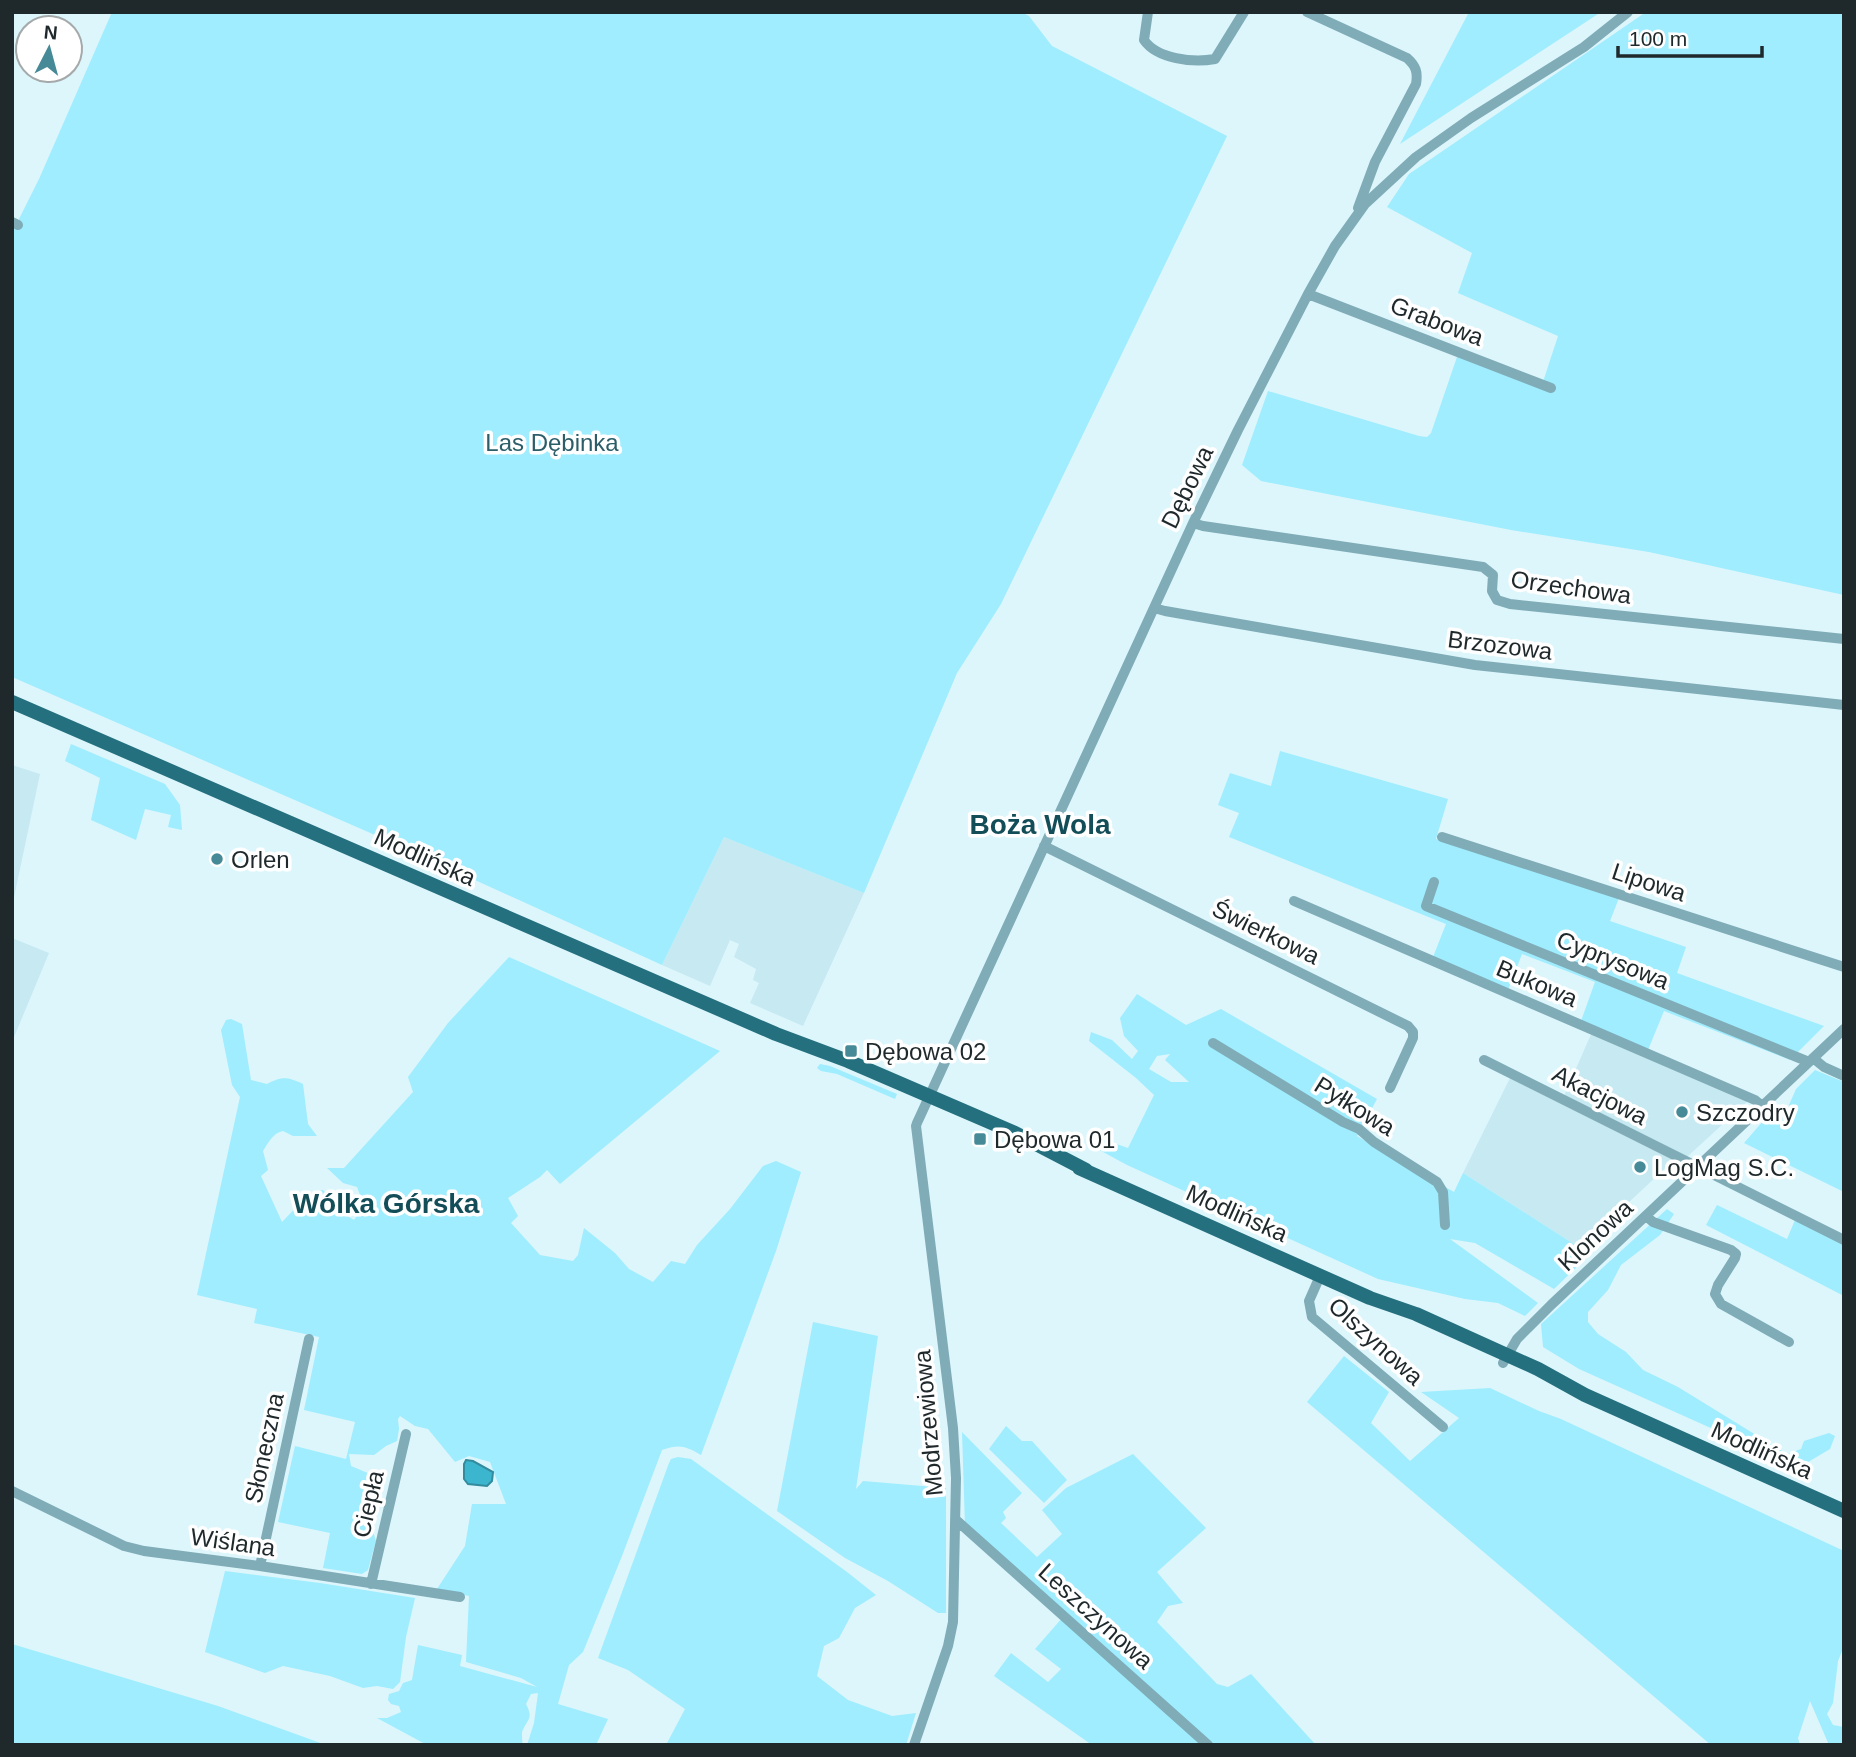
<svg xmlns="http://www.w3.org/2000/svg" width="1856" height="1757" font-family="Arial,sans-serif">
	<rect width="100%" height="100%" fill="#dcf6fc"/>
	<path fill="#c6e9f2" d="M12,765L40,774L12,907Z
		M724,837L864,893L803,1026L750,1003L759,983L753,980L756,969L734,957L739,944L730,940L710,986L662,965Z
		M12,938L49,953L12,1042Z
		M1592,1032L1749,1100L1687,1157L1564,1096Z
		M1510,1078L1674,1160L1580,1248L1463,1173Z"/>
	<path fill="#9fedfe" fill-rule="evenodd" d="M112,12H1021L1029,16L1052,46L1227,136L1001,604L957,673L864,893L724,837L662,965L398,845L12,677V233L39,179Z
		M1469,12H1601L1400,144Z
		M1646,12H1844V595L1649,552L1511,530L1261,481L1242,465L1268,391L1419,436L1427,437L1431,433L1458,354L1541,388L1558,336L1458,293L1472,253L1387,207L1409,174Z
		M71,744L165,784L180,805L182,830L168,827L171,815L145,809L136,840L91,820L100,778L65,761Z
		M1280,751L1448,799L1436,839L1619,898L1610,921L1686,947L1677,973L1824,1026L1790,1060L1664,1011L1648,1050L1581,1021L1595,982L1522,954L1508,990L1433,957L1446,924L1229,837L1239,813L1218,805L1230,773L1271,786Z
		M509,957L720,1051L560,1184L547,1170L540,1177L508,1198L518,1216L511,1223L540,1255L573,1261L578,1255L584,1228L615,1253L629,1269L653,1282L671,1261L685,1264L697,1245L730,1209L763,1166L776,1161L801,1172L776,1251L701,1455C685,1446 680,1444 662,1450L622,1556L583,1652L569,1665L558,1704L608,1719L596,1745H527L534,1723L538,1693L531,1694L526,1704C534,1719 527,1719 522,1732C522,1735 522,1742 523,1745H427L377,1718H387L401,1712L399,1706L391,1704L388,1700L389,1694L399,1691L403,1683L412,1680L418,1645L462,1655L460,1666L537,1687L521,1678L466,1662L469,1596L437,1589L465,1546L472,1504H506L490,1462L469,1456L455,1462L428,1429L415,1426L400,1416L398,1419L399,1429L397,1441L386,1446L374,1455L349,1454L351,1466L382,1479L376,1503V1518L372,1528L376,1541L368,1570L362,1574L323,1568L330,1533L278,1522L295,1446L346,1459L355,1422L304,1410L319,1337L254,1323L257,1309L197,1295L240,1097L232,1085L221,1030L226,1020L231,1019L242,1024L251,1080L267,1084C283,1076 287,1077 303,1084L308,1124L317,1136H293L283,1131C273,1133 268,1143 263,1151L268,1170L261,1176L282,1222L310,1193L323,1190L341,1212L354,1220L364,1205L357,1187L343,1183L327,1168H344L413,1092L408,1077L448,1023Z
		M1137,994L1186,1025L1221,1009L1377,1099L1357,1136L1454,1192L1463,1173L1580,1248L1588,1256L1554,1289L1475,1243L1450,1239L1538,1303L1525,1316L1498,1303L1465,1299L1378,1279L1127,1165L1094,1147L1105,1140L1128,1148L1154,1095L1136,1078L1089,1041L1091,1032L1112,1040L1132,1059L1138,1051L1124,1036L1120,1018ZM1170,1054L1165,1060L1189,1082H1171L1149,1069L1157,1056Z
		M820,1064L830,1066L897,1094L895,1099L837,1074L821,1071L817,1068Z
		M1815,1070L1844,1082V1192L1744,1143L1764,1120C1776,1121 1785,1123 1795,1115L1789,1105L1796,1089Z
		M1717,1205L1787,1239L1795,1220L1844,1245V1296L1706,1225Z
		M1667,1209L1674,1214L1660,1235L1621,1265L1608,1290L1588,1312V1322L1598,1334L1626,1352L1643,1370L1678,1387L1787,1454L1801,1449L1804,1441L1829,1433L1835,1436L1830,1449L1803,1465L1782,1460L1579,1369L1543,1347L1541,1324Z
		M813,1322L878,1336L856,1489L863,1481L946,1488V1613H938L888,1581L845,1558L777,1511Z
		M1344,1356L1389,1392L1371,1423L1410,1461L1459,1418L1421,1392L1490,1388L1539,1411L1561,1419L1844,1551V1632L1842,1651L1838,1661L1833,1703L1827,1714L1833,1725L1844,1727V1745H1829L1810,1701L1798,1738L1800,1745H1711L1307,1402Z
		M1006,1426L1022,1441H1032L1067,1480L1044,1503L989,1449Z
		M962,1432L1022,1493L1003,1512L1006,1518L1001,1523L1037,1557L1062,1534L1042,1510L1066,1488L1133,1454L1206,1528L1157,1572L1183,1603L1168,1606L1157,1622L1217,1684L1228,1687L1251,1674L1316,1745H1092L994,1676L1011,1653L1048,1682L1061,1669L1035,1649L1063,1617L965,1526Z
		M678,1457L691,1459L847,1572L876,1595L855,1608L839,1638L824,1646L817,1676L848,1700L892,1716L916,1713L906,1745H666L685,1709L628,1670L598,1658L669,1463L671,1459Z
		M225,1571L320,1583L415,1598L406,1637L400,1682L393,1689L377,1686L363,1688L330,1676L283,1666L265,1673L205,1652Z
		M12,1644L218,1706L326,1745H12Z"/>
	<path fill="#3bb6ce" stroke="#338b9d" stroke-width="2" d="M466,1460L473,1461L493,1472L492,1481L487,1486L468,1484L464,1479V1464Z"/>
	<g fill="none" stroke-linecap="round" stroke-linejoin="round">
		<path stroke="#80acb7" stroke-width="10" d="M1148,12L1144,40C1157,59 1193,63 1215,59L1244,12
			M1307,12L1407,58C1416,66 1418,72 1416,84L1375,162L1358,208
			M12,222L18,225
			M1308,294L1551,388
			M1193,523L1203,526L1483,567L1493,575L1492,591L1497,600L1510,604L1844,639
			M1154,608L1165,611L1475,665L1844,705
			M1442,837L1844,967
			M1044,846L1408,1026L1413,1032V1038L1390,1088
			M1434,882L1426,906L1809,1062
			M1294,901L1755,1100L1762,1106
			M1213,1043L1343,1122L1359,1129L1374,1142L1437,1182L1443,1192L1445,1225
			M1813,1058L1824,1067L1844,1076
			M1484,1060L1844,1240
			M1646,1216L1653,1222L1731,1250L1736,1254L1735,1258L1718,1285L1715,1294L1721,1304L1789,1342
			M1320,1276L1309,1301L1312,1317L1443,1427
			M1503,1363L1517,1339L1551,1305L1844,1029
			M12,1491L124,1546L144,1551L260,1566L460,1597
			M955,1519L1208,1745
			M260,1566L309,1339
			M371,1584L406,1434
			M914,1745L948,1646L953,1622L956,1478L953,1428L916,1126L917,1123L1193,523L1238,430L1308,294L1335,246L1365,204L1416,157L1471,118L1584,47L1628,12"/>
		<path stroke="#25707e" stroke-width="14" d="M12,702L776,1034L848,1061L1015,1133L1086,1170
			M1079,1168L1370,1298L1416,1314L1538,1369L1585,1395L1844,1511"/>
	</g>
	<g fill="#468a98" stroke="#fff" stroke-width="2.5">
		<circle cx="217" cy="859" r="7"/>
		<rect x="844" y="1044" width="14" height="14" rx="3.5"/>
		<circle cx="1682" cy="1112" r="7"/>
		<rect x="973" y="1132" width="14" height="14" rx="3.5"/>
		<circle cx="1640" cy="1167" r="7"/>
	</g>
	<g text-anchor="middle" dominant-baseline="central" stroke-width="7" stroke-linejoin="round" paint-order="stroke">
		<g font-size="24" fill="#1f282b" stroke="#fff">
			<text transform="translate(1437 321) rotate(21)">Grabowa</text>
			<text transform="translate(1187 487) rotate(-64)">Dębowa</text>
			<text transform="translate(1571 587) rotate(8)">Orzechowa</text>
			<text transform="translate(1500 645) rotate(7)">Brzozowa</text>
			<text transform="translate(425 857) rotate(24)">Modlińska</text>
			<text transform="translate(1649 882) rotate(18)">Lipowa</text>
			<text transform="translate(1266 932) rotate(26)">Świerkowa</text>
			<text transform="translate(1613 960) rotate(22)">Cyprysowa</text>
			<text transform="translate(1537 983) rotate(23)">Bukowa</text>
			<text transform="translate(1600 1095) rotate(27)">Akacjowa</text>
			<text transform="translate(1355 1106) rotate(32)">Pyłkowa</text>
			<text transform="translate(1237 1213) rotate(24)">Modlińska</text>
			<text transform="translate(1595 1235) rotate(-43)">Klonowa</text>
			<text transform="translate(1376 1341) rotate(42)">Olszynowa</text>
			<text transform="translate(928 1423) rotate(-95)">Modrzewiowa</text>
			<text transform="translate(264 1448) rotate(-78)">Słoneczna</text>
			<text transform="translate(1762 1450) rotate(24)">Modlińska</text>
			<text transform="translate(368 1504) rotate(-77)">Ciepła</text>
			<text transform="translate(233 1542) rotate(8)">Wiślana</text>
			<text transform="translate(1096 1616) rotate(42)">Leszczynowa</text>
		</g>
		<g font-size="24" fill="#2c5e69" stroke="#fff">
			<text x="552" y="442">Las Dębinka</text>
		</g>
		<g font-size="24" fill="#1f282b" stroke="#fff" text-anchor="start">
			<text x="231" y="859">Orlen</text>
			<text x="865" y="1051">Dębowa 02</text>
			<text x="1696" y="1112">Szczodry</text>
			<text x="994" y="1139">Dębowa 01</text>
			<text x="1654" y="1167">LogMag S.C.</text>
		</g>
		<g font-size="28" font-weight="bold" fill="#134d58" stroke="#fff">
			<text x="1040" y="824">Boża Wola</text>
			<text x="386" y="1203">Wólka Górska</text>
		</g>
	</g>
	<rect width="1856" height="1757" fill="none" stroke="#1f282b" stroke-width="28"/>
	<g transform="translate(49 49) rotate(6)"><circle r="33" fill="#ffffff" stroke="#a5a9aa" stroke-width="2"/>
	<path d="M0-5L12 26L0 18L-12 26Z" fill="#468a98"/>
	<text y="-10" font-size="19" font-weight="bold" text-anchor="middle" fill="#1f282b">N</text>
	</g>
	<path d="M1618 46v10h144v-10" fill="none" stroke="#1f282b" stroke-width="3.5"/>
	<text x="1629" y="46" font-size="21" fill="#1f282b" stroke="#ffffff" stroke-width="5" paint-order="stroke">100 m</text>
</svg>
